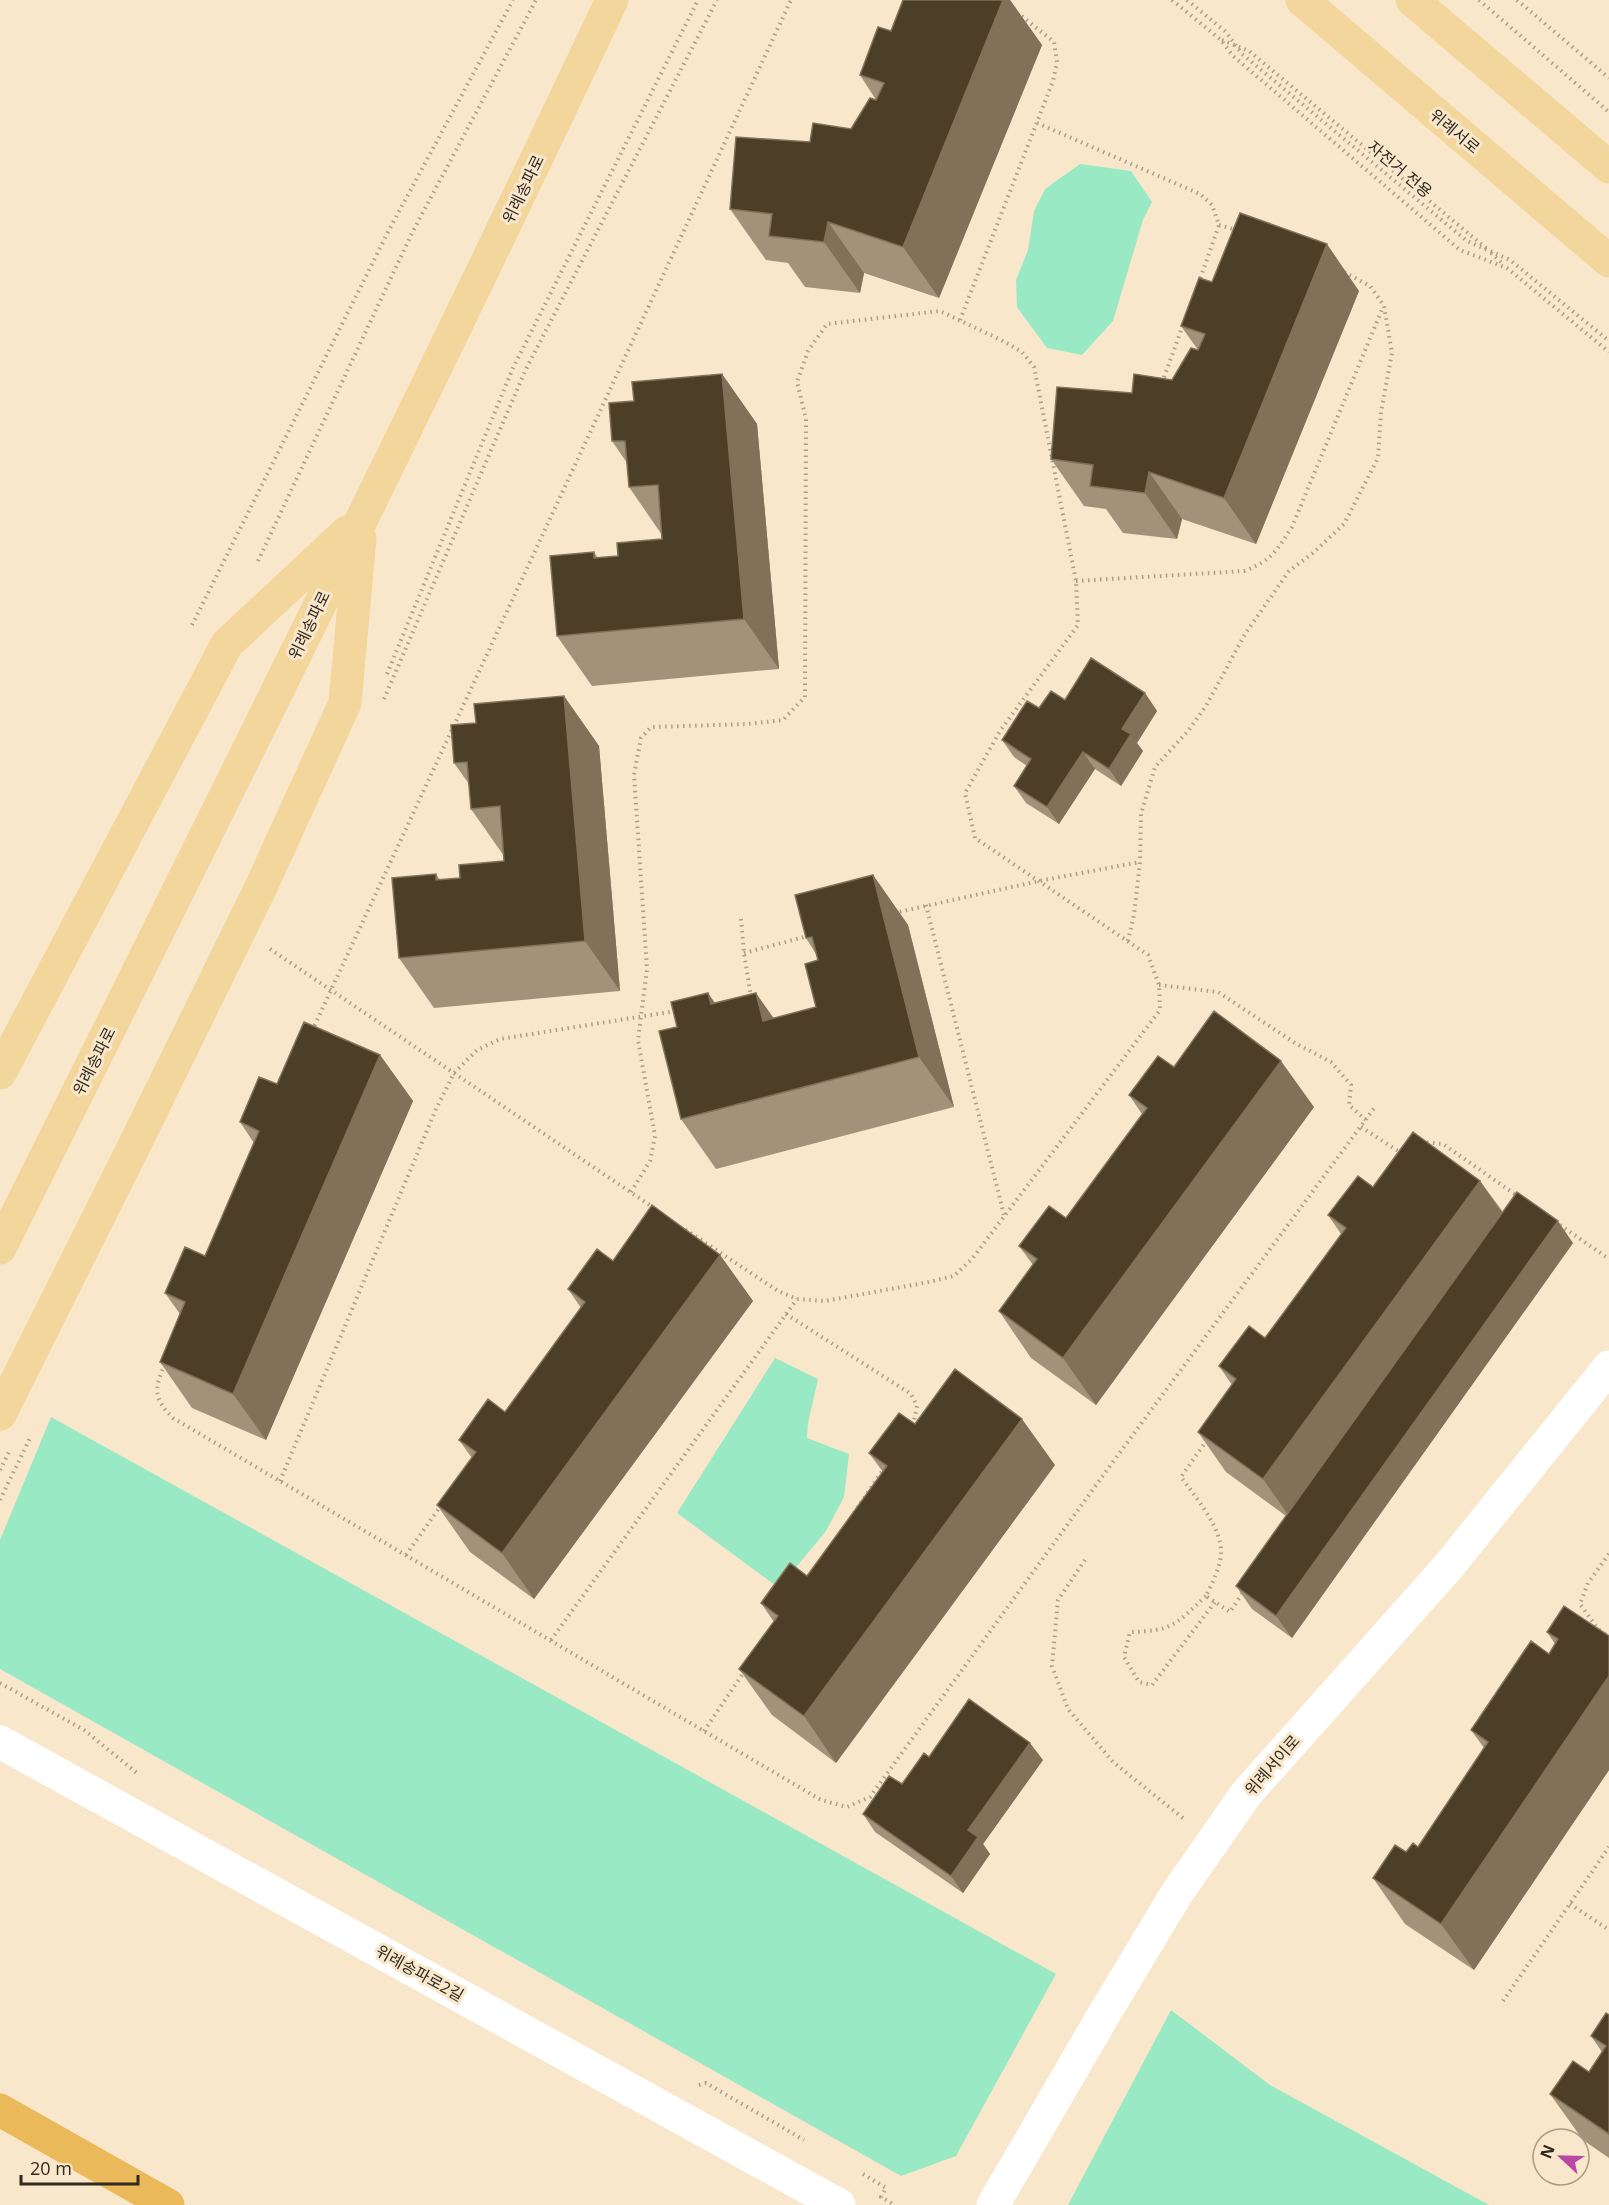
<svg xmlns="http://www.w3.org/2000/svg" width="1609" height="2205" font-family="'Open Sans','Noto Sans KR',sans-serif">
	<rect width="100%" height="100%" fill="#f9e7cc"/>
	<path fill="#99e9c5" d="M1080,164L1131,171L1152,202L1143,220L1113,321L1082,355L1047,348L1017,307L1016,280L1028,250L1034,211L1045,189Z
		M775,1358L818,1379L808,1423L807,1438L849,1454L844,1497L826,1531L779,1588L677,1513Z
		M51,1417L1056,1974L956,2156L901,2176L0,1669V1540Z
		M1171,2010L1270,2085L1489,2205H1068Z"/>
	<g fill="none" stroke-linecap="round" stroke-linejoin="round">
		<path stroke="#ab9d89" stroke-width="4" stroke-dasharray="1.5 4.5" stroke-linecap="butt" d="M1172,0L1221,40L1233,56L1460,250L1507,268L1609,352
			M1187,0L1226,32L1242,54L1467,241L1510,260L1609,341
			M1479,0L1609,112
			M1517,0L1609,78
			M1222,40L1249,51L1486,248
			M1037,123L1200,194L1212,205L1219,225L1199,282
			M1219,225L1236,230
			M1491,253L1503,264
			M960,320L1053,81L1057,62L1054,42L1019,14
			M1162,383L1184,322
			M258,561L413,231L536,0
			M1076,581L1244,571C1273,560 1276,551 1292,527L1383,307
			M192,625L389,230L513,0
			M387,674L513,368L698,0
			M384,699L526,369L717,0
			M926,905L1004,1215
			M894,913L1039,881L1140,862
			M741,919L744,953L751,997
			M1128,941L1134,915L1140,862L1141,814L1155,767L1188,731L1206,706L1245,634L1289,571L1313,553L1344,524L1378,458L1381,412L1392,353L1384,306L1370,286L1344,272
			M270,949L654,1208
			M744,953L808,936
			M1159,985L1218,992L1295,1043L1331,1062L1351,1085L1349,1105L1366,1120
			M312,1031L791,0
			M1361,1127L1398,1151L1397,1157
			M1421,1142L1443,1144L1519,1197
			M631,1192L650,1161L655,1136L638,1040L647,969L634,775L641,738L651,727L748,724L783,720L805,697L806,419L797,382L808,351L827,324L940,311L1001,340L1022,352L1034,367L1076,581L1078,625L1000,731L965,793L975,838L1148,955L1159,985L1160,1010L972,1259L954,1276L929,1282L825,1301L797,1299L778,1291L683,1228
			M1560,1225L1609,1259
			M786,1314L911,1394L917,1406L913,1426
			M165,1364C154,1389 153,1398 173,1418L821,1800L847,1807L870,1797L1107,1470L1375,1107
			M1207,1440L1181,1477C1194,1495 1222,1528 1221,1552C1221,1567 1212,1583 1206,1596L1230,1612L1244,1591
			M0,1470L10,1450
			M280,1481L436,1109L454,1073L477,1050L500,1039L676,1011
			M0,1500L31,1436
			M854,1513L885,1467
			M1609,1554L1588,1583L1580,1604L1598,1629L1609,1637
			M406,1555L442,1504
			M1085,1560L1058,1600L1052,1666L1068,1709L1113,1762L1184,1819
			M1206,1596C1176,1624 1173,1631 1130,1632L1124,1657L1139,1682L1152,1685L1215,1602
			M551,1640L797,1299
			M0,1683L84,1730L137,1773
			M704,1731L744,1672
			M1570,1904L1609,1930
			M1503,2001L1609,1847
			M699,2085L706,2083L804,2140
			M863,2174L886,2188L881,2197L895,2205"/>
		<path stroke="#fff" stroke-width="33" d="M0,1742L839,2205
			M993,2205L1103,2016L1177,1893L1246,1794L1448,1567L1609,1367"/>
		<path stroke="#f2d69c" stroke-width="33" d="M1302,0L1609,261
			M1412,0L1609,167
			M0,1073L227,644L347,532
			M0,1248C207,834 414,419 612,0
			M0,1414L136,1142L261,887L345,703L360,538"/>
		<path stroke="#eaba5a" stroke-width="33" d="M0,2110L168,2205"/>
	</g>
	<path fill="#a3927a" d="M903,0H1010L1042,45L939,298L864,273L860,293L805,287L788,263L766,260L730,209L810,142L851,129L876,100L860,75L891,31Z
		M1212,282L1359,291L1256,544L1182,519L1177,539L1123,533L1106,509L1084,506L1051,459L1132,393L1172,380L1198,350L1181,326Z
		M722,374L757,424L779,669L592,686L557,636L594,552L598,558L618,556L662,539V535L629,487L627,463L612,441L634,401Z
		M1145,693L1157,711L1137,743L1143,751L1121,786L1095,769L1059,824L1026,803L1014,786L1027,766L1014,757L1002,740L1039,708L1065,700Z
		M564,696L599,746L620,991L434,1008L399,958L436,874L440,880L460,878L504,861V856L471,809L469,784L454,763L476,723Z
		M873,875L908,925L954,1107L716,1169L681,1119L677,1027L715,1003L774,1018L816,1007L818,960L816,954L806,938Z
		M380,1055L413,1101L266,1440L192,1408L160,1362L180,1314L165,1293L205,1256L254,1143L240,1122L277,1084Z
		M1174,1067L1314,1107L1096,1405L1031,1358L999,1311L1033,1265L1019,1246L1066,1218L1142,1114L1129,1095Z
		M1480,1181L1503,1212L1573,1243L1292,1638L1252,1609L1236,1586L1286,1516L1226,1472L1198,1432L1232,1385L1219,1366L1265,1338L1341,1234L1328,1215L1373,1187Z
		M720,1255L753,1301L534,1599L470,1552L437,1505L472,1458L459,1440L505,1412L581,1308L568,1289L613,1261Z
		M915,1424L1055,1465L836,1763L772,1715L739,1669L774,1622L761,1603L807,1576L883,1472L869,1453Z
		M1547,1632L1609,1636V1770L1474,1970L1405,1924L1373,1878L1406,1852L1418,1847L1484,1748L1471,1730L1549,1654L1555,1644Z
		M929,1757L1043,1760L983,1844L990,1854L963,1893L875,1832L863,1814L902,1784Z
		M1609,2015V2158L1583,2140L1550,2094L1589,2072L1602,2052L1591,2036Z"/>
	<path fill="#817159" d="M1003,0H1010L1042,45L939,298L903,247Z
		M828,222L864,273L860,293L824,242Z
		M1327,244L1359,291L1256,544L1224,498Z
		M722,374L757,424L779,669L744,619Z
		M1149,472L1182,519L1177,539L1145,493Z
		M1145,693L1157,711L1137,743L1143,751L1121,786L1109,769L1122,729Z
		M564,696L599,746L620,991L585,941Z
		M1083,752L1095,769L1059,824L1047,807Z
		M873,875L908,925L954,1107L919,1057Z
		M708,993L743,1043L711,1004Z
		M756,993L791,1043L763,1021Z
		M380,1055L413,1101L266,1440L233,1394Z
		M1281,1061L1314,1107L1096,1405L1063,1358Z
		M1480,1181L1508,1221L1291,1519L1263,1479Z
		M1558,1221L1573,1243L1292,1638L1276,1616Z
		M720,1255L753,1301L534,1599L502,1553Z
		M1022,1419L1055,1465L836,1763L804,1716Z
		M1609,1676V1770L1474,1970L1441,1924Z
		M1030,1743L1043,1760L983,1844L990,1854L963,1893L951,1876L968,1830Z"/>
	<path fill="#4d3e28" stroke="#817159" stroke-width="1.5" d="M903,0H1003L903,247L828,222L824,242L769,236L772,214L730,209L736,137L810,142L813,123L851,129L870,98L876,100L884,83L860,75L878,27L891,31Z
		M1240,213L1327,244L1224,498L1149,472L1145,493L1090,486L1093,465L1051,459L1057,387L1132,393L1134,374L1172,380L1191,348L1198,350L1205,334L1181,326L1199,278L1212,282Z
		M722,374L744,619L557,636L550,556L594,552V558L618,556L617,543L662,539L658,485L629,487L625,441H612L609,403L634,401L632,382Z
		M1091,658L1145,693L1122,729L1131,734L1109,769L1083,752L1047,807L1014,786L1031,759L1002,740L1027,701L1039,708L1051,691L1065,700Z
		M564,696L585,941L399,958L392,878L436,874V880L460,878L459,865L504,861L500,806L471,809L467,762L454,763L451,725L476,723L474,704Z
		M873,875L919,1057L681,1119L659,1031L677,1027L671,1002L708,993L711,1004L756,993L763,1021L816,1007L805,964L818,960L812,937L806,938L795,895Z
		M1214,1011L1281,1061L1063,1358L999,1311L1037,1259L1019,1246L1049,1206L1066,1218L1147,1108L1129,1095L1158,1056L1174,1067Z
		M304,1022L380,1055L233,1394L160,1362L185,1302L165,1293L185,1247L205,1256L259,1131L240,1122L259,1077L277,1084Z
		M1413,1132L1480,1181L1263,1479L1198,1432L1236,1379L1219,1366L1249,1326L1265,1338L1346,1228L1328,1215L1358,1176L1373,1187Z
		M1517,1192L1558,1221L1276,1616L1236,1586Z
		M652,1205L720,1255L502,1553L437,1505L476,1452L459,1440L488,1399L505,1412L585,1302L568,1289L597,1249L613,1261Z
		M955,1369L1022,1419L804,1716L739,1669L778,1616L761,1603L790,1563L807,1576L887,1466L869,1453L899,1413L915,1424Z
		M1564,1606L1609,1636V1676L1441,1924L1373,1878L1395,1845L1406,1852L1413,1843L1418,1847L1488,1742L1471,1730L1531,1641L1549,1654L1558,1639L1547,1632Z
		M969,1699L1030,1743L968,1830L978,1837L951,1876L863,1814L889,1776L902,1784L924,1753L929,1757Z
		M1606,2013L1609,2015V2134L1550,2094L1573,2061L1589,2072L1606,2046L1591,2036Z"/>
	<g text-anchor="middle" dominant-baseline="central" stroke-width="6" stroke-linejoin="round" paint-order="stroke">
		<g font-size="16" fill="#2f291e" stroke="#f9e7cc">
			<text transform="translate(1455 131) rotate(40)">위례서로</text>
			<text transform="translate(1400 169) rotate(40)">자전거 전용</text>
			<text transform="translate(523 189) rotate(-64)">위례송파로</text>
			<text transform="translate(309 625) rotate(-64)">위례송파로</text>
			<text transform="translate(94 1061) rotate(-63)">위례송파로</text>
			<text transform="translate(1272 1765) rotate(-49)">위례서이로</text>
			<text transform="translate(420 1973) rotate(29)">위례송파로2길</text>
		</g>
	</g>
	<g transform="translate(1561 2157) rotate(292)"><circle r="28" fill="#f9e7cc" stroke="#a89b86" stroke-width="1.5"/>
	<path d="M0-4.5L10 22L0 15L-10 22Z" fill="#ba49a4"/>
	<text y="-9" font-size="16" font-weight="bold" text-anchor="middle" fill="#2f291e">N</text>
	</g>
	<path d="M21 2175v9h117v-9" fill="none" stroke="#2f291e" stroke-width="3"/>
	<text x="30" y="2175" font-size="18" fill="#2f291e" stroke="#f9e7cc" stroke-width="4.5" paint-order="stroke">20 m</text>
</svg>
